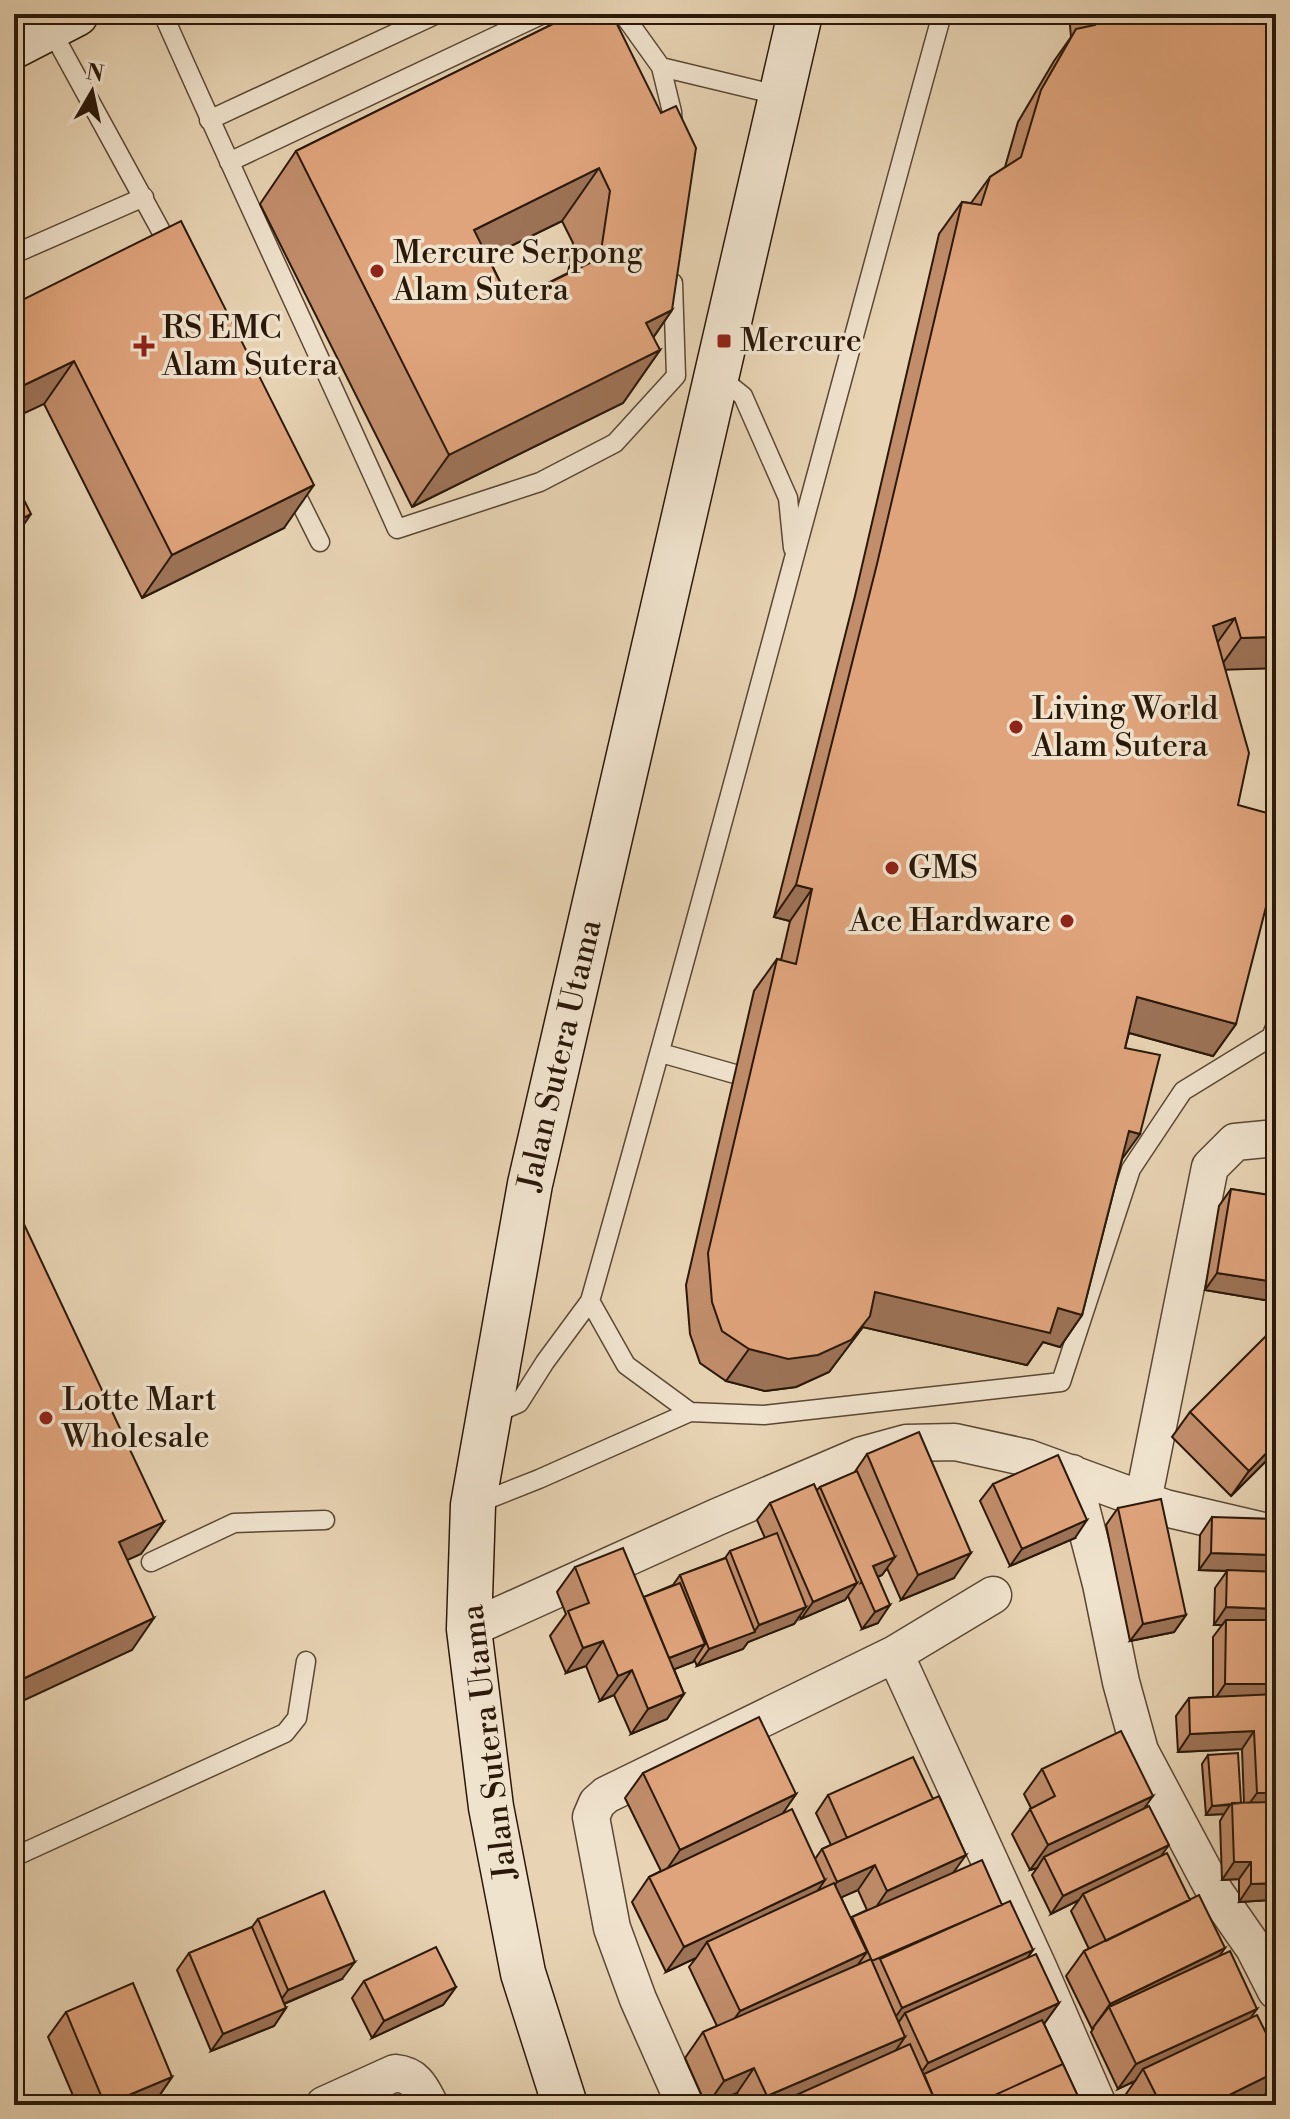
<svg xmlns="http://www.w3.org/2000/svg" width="1290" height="2119" font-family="'Libre Bodoni',serif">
	<rect width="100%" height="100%" fill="#e8d4b4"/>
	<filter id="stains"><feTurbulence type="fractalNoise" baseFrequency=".0025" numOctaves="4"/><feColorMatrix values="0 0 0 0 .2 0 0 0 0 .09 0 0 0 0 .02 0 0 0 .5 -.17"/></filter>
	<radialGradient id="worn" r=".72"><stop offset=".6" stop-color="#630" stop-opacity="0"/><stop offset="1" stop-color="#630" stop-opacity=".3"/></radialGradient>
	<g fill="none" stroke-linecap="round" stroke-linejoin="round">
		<g stroke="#5a4734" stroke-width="21">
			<path id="lane" d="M163,14C239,186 320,357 397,529L540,482L615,443L676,376L673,283
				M623,14L661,67L672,112L673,129
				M50,28L172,251
				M661,67L782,96
				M209,120L437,14
				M229,162L543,14
				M14,254L144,197
				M718,376L743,396L788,498L793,548
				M291,484L320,542
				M661,1053L735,1074
				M590,1301L626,1365L690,1412L764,1415L1061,1382L1131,1169L1183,1091L1271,1037L1276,1025
				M491,1415L519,1403L545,1362L590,1301C712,873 823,443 942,14
				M476,1504L539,1479L690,1412
				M151,1562L234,1523L325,1520
				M14,1857L285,1733L297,1718L306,1661"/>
		</g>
		<g stroke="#5a4734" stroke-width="39">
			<path id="street" d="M1072,1473L1101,1584L1121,1682L1140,1751L1215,1892L1254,1948L1276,1991
				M1143,1501L1210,1167L1235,1142L1276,1138
				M469,1629L717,1517L862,1455L906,1443L955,1442L1028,1458L1165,1508L1276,1534
				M895,1654L1039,1969L1098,2105
				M324,2105L395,2073C416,2075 421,2088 430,2105
				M685,2105L638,1999L612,1928L591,1817L597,1803L606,1795L895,1654L993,1595
				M1273,2105L1276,2090"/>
		</g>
		<g stroke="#2a1809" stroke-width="47">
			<path id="secondary" d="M14,46L76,14
				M565,2105L523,1973L491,1807L469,1629L473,1505L530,1184L800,14"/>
		</g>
		<use href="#lane" stroke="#f0e3ce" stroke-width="18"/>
		<use href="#street" stroke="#f0e3ce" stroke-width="36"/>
		<use href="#secondary" stroke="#f0e3ce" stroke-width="44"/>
	</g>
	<path fill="#c18d6b" stroke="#2a1809" stroke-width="2" fill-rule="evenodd" d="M573,14L672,310L653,338L660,350L623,403L412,507L260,204L296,151ZM562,221L573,243L568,273L510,302L488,257Z
		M1069,14H1276V668L1225,669L1238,805L1236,1024L1213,1056L1129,1033L1125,1048L1122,1159L1082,1315L1060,1347L1043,1342L1027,1365L863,1327L829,1372L796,1387L765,1391L726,1381L700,1363L690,1334L686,1285L754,991L777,959L781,960L790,921L774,917L855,596L939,234L962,202L971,203L990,177L1005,167L1018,122L1054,61L1071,37Z
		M14,304L284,528L142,598L44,404Z
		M1276,1175V1302L1205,1290L1219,1206L1231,1189L1273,1196Z
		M1190,1412L1276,1451L1231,1496L1172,1437Z
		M867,1454L954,1578L901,1600L887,1568L882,1575L878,1577V1623L862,1629L848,1596L845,1600L801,1619L800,1616L794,1624L748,1642L743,1649L697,1666L694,1659L693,1662L674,1669L684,1694L667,1719L631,1734L614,1695L600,1701L586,1666L566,1673L550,1636L566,1614L557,1592L575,1567L644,1597L673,1585L680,1575L725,1558L730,1551L765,1538L757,1520L770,1503L817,1490L820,1487L854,1473Z
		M993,1484L1075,1538L1010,1566L980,1501Z
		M1118,1508L1186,1615L1174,1632L1130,1641L1106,1525Z
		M1212,1517L1267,1572L1276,1609V1618L1274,1620H1276V1892L1270,1900L1239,1902V1879L1222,1880L1220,1821L1224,1814L1206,1815L1202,1764L1208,1755L1241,1803H1244L1242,1749L1178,1752L1176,1716L1189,1698L1213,1697V1637L1222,1625H1214L1215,1588L1227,1571L1199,1570L1200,1535Z
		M1042,1769L1144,1809L1161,1856L1190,1900L1250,2018L1266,2094L1243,2105H1131L1126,2094L1135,2081L1118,2089L1091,2032L1094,2028L1092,2029L1066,1976L1084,1951L1089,1949L1071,1911L1079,1900L1051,1914L1032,1875L1037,1868L1030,1870L1012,1834L1031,1808L1024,1794Z
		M643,1773L796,1794L782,1814L815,1859L822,1849L831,1845L816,1813L828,1795L954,1872L1002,1905L1033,1950L1027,1958L1059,2003L1044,2024L1082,2105H742L737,2093L709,2105H706L685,2058L703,2032L717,2026L689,1967L696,1958L666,1972L632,1902L649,1877L661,1871L625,1798ZM858,1890L867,1910L850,1918L841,1897Z
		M258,1919L342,1979L284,2004L286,2008L274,2026L211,2051L177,1970L189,1953L252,1927Z
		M364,1981L456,1987L443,2005L372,2038L352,1998Z
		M66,2012L172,2077L155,2102L147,2105H77L48,2037Z"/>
	<path fill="#9d7357" stroke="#2a1809" stroke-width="2" d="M599,168L562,221L437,282L474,230Z
		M672,310L637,361L660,350L623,403L412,507L449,455L646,323Z
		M74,361L44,404L14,418V390Z
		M314,485L284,528L142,598L172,555Z
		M31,514L14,539V523Z
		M1235,618L1212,650L1213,626Z
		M1276,637V668L1218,670L1241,638Z
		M796,885L812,889L790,921L774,917Z
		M1137,997L1236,1024L1213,1056L1115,1029Z
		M1129,1131L1140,1134L1117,1166Z
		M1217,1273L1276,1282V1302L1205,1290Z
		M875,1292L1058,1308L1082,1315L1060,1347L1043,1342L1027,1365L863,1327L829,1372L796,1387L765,1391L726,1381L749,1349Z
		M1276,1443V1451L1231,1496L1249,1471Z
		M1087,1520L1075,1538L1010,1566L1022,1549Z
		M164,1522L141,1554L96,1574L119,1542Z
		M971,1553L954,1578L901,1600L918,1575Z
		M1211,1553L1276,1555V1558L1266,1572L1199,1570Z
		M895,1557L882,1575L861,1583L873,1566Z
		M857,1583L845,1600L801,1619L813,1602Z
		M890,1605L878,1623L862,1629L875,1612Z
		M806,1607L794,1624L748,1642L743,1649L697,1666L709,1649L754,1632L759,1625Z
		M1226,1607L1276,1609V1618L1270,1627L1226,1620L1222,1625H1214Z
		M1186,1615L1174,1632L1130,1641L1143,1624Z
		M154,1618L132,1650L14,1705V1683Z
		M603,1641L586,1666L566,1673L583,1648Z
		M705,1644L693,1662L652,1678L664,1660Z
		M632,1670L614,1695L600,1701L618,1676Z
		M1225,1684H1276V1695L1213,1702Z
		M684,1694L667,1719L631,1734L648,1709Z
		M1254,1731L1242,1749L1178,1752L1190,1734Z
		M1257,1793H1276V1810L1244,1811Z
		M796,1794L779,1819L663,1875L680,1850Z
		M1153,1796L1135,1821L1044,1857L1037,1868L1030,1870L1048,1845Z
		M1230,1805L1224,1814L1206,1815L1212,1806Z
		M1169,1845L1156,1863L1083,1894L1079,1900L1051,1914L1063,1896Z
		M966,1855L948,1880L870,1916L887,1891Z
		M1234,1862H1251L1239,1879L1222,1880Z
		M875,1865L858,1890L820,1907L837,1882Z
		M825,1880L808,1905L707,1942L696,1958L666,1972L684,1947Z
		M1276,1883V1892L1270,1900L1239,1902L1251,1884Z
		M1225,1948L1207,1974L1109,2007L1092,2029L1110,2004Z
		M1033,1950L1015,1975L905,2013L894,2029L884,2033L902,2008Z
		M867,1952L849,1977L722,2036L740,2011Z
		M355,1962L342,1979L276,2007L288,1990Z
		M456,1987L443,2005L372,2038L384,2021Z
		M1059,2003L1041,2028L910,2088L928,2063Z
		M286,2008L274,2026L211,2051L223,2034Z
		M1257,2009L1239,2034L1143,2069L1135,2081L1118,2089L1136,2064Z
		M905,2037L888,2062L787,2105H761L767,2096Z
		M754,2068L737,2093L707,2105L724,2081Z
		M1276,2072V2080L1266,2094L1243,2105H1209Z
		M172,2077L155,2102L147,2105H105Z"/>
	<path fill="#e0a47c" stroke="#2a1809" stroke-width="2" fill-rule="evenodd" d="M573,14H612L661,113L676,106L696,148L672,310L646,323L660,350L449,455L296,151ZM599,168L610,191L600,258L510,302L474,230Z
		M1094,14H1276V637L1241,638L1235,618L1213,626L1249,753L1238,805L1271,814L1276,868L1236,1024L1137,997L1125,1048L1160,1055L1140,1134L1129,1131L1082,1315L1058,1308L1050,1333L875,1292L870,1316L851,1340L818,1355L788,1359L749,1349L722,1331L712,1302L708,1253L777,959L796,964L812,889L796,885L877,564L962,202L981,205L990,177L1021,157L1041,90L1076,29L1095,25Z
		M181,221L314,485L172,555L74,361L14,390V304Z
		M14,480L31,514L14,523Z
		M1231,1189L1276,1196V1282L1217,1273Z
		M14,1203L164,1522L119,1542L154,1618L14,1683Z
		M1267,1335L1276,1344V1443L1249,1471L1190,1412Z
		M919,1432L971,1553L918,1575L867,1454Z
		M1058,1455L1087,1520L1022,1549L993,1484Z
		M857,1471L895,1557L873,1566L890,1605L875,1612L820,1487Z
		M814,1484L857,1583L813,1602L770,1503Z
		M1161,1499L1186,1615L1143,1624L1118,1508Z
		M1212,1517L1276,1519V1555L1211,1553Z
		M777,1533L806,1607L759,1625L730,1551Z
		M623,1548L684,1694L648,1709L632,1670L618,1676L603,1641L583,1648L568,1611L589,1603L575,1567Z
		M726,1558L755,1632L709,1649L680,1575Z
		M1227,1570L1276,1572V1609L1226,1607Z
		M680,1583L705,1644L669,1658L644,1597Z
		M1226,1620H1276V1684H1225Z
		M1276,1694V1793H1257L1254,1731L1190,1734L1189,1698Z
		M759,1717L796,1794L680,1850L643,1773Z
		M1121,1731L1153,1796L1048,1845L1030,1809L1055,1796L1042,1769Z
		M1238,1753L1241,1803L1212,1806L1208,1755Z
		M913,1757L933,1799L847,1838L828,1795Z
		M939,1796L966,1855L887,1891L875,1865L837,1882L822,1849Z
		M1276,1802V1883L1251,1884V1862H1234L1232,1803Z
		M1149,1806L1169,1845L1063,1896L1044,1857Z
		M792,1809L825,1880L684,1947L649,1877Z
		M1167,1853L1190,1900L1106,1941L1083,1894Z
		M982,1860L1002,1905L872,1961L852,1917Z
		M834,1883L867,1952L740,2011L707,1942Z
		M324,1891L355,1962L288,1990L258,1919Z
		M1199,1895L1225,1948L1110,2004L1084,1951Z
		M1010,1901L1033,1950L902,2008L880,1959Z
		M252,1927L286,2008L223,2034L189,1953Z
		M436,1947L456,1987L384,2021L364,1981Z
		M1230,1951L1257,2009L1136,2064L1109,2007Z
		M1036,1954L1059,2003L928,2063L905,2013Z
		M871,1959L905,2037L767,2096L754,2068L724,2081L703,2032Z
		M133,1983L172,2077L105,2105L66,2012Z
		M1257,2015L1276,2053V2072L1209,2105H1161L1143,2069Z
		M1042,2020L1063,2064L973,2105H937L924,2074Z
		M910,2044L937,2105H774Z
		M1063,2064L1082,2105H973Z
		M394,2095L399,2105H375Z"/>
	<g fill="#8f2418" stroke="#f0e3ce" stroke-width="3">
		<circle cx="377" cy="271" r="8"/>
		<rect x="716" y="333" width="16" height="16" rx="4"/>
		<path d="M140 334h8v8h8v8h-8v8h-8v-8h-8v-8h8z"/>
		<circle cx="1016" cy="727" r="8"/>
		<circle cx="892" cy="868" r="8"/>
		<circle cx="1067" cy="921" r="8"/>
		<circle cx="46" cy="1418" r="8"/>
	</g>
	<g text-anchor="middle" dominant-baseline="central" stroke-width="7" stroke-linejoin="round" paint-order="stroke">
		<g font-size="32" fill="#2a1809" stroke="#f0e3ce" text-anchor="start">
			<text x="393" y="253">Mercure Serpong<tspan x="393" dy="37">Alam Sutera</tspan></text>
			<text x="162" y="328">RS EMC<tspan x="162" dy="37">Alam Sutera</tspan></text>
			<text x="740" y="341">Mercure</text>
			<text x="1032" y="709">Living World<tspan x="1032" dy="37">Alam Sutera</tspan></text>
			<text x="908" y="868">GMS</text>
			<text x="1051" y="921" text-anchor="end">Ace Hardware</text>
			<text x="62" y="1400">Lotte Mart<tspan x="62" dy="37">Wholesale</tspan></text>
		</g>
		<g font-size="32" fill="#2a1809" stroke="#f0e3ce">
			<text transform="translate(560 1055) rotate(-77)">Jalan Sutera Utama</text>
			<text transform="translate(489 1742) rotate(-97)">Jalan Sutera Utama</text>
		</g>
	</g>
	<rect width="1290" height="2119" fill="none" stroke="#e8d4b4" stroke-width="48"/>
	<rect x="16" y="16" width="1258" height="2087" fill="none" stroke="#2a1809" stroke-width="4"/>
	<rect x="24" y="24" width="1242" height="2071" fill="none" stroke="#2a1809" stroke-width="2"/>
	<g transform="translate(92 92) rotate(9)" stroke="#f0e3ce" stroke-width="6" paint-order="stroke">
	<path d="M0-6L14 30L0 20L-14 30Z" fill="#2a1809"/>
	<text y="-12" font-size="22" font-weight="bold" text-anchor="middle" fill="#2a1809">N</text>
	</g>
	<rect width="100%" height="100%" filter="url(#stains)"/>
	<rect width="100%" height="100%" fill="url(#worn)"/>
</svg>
